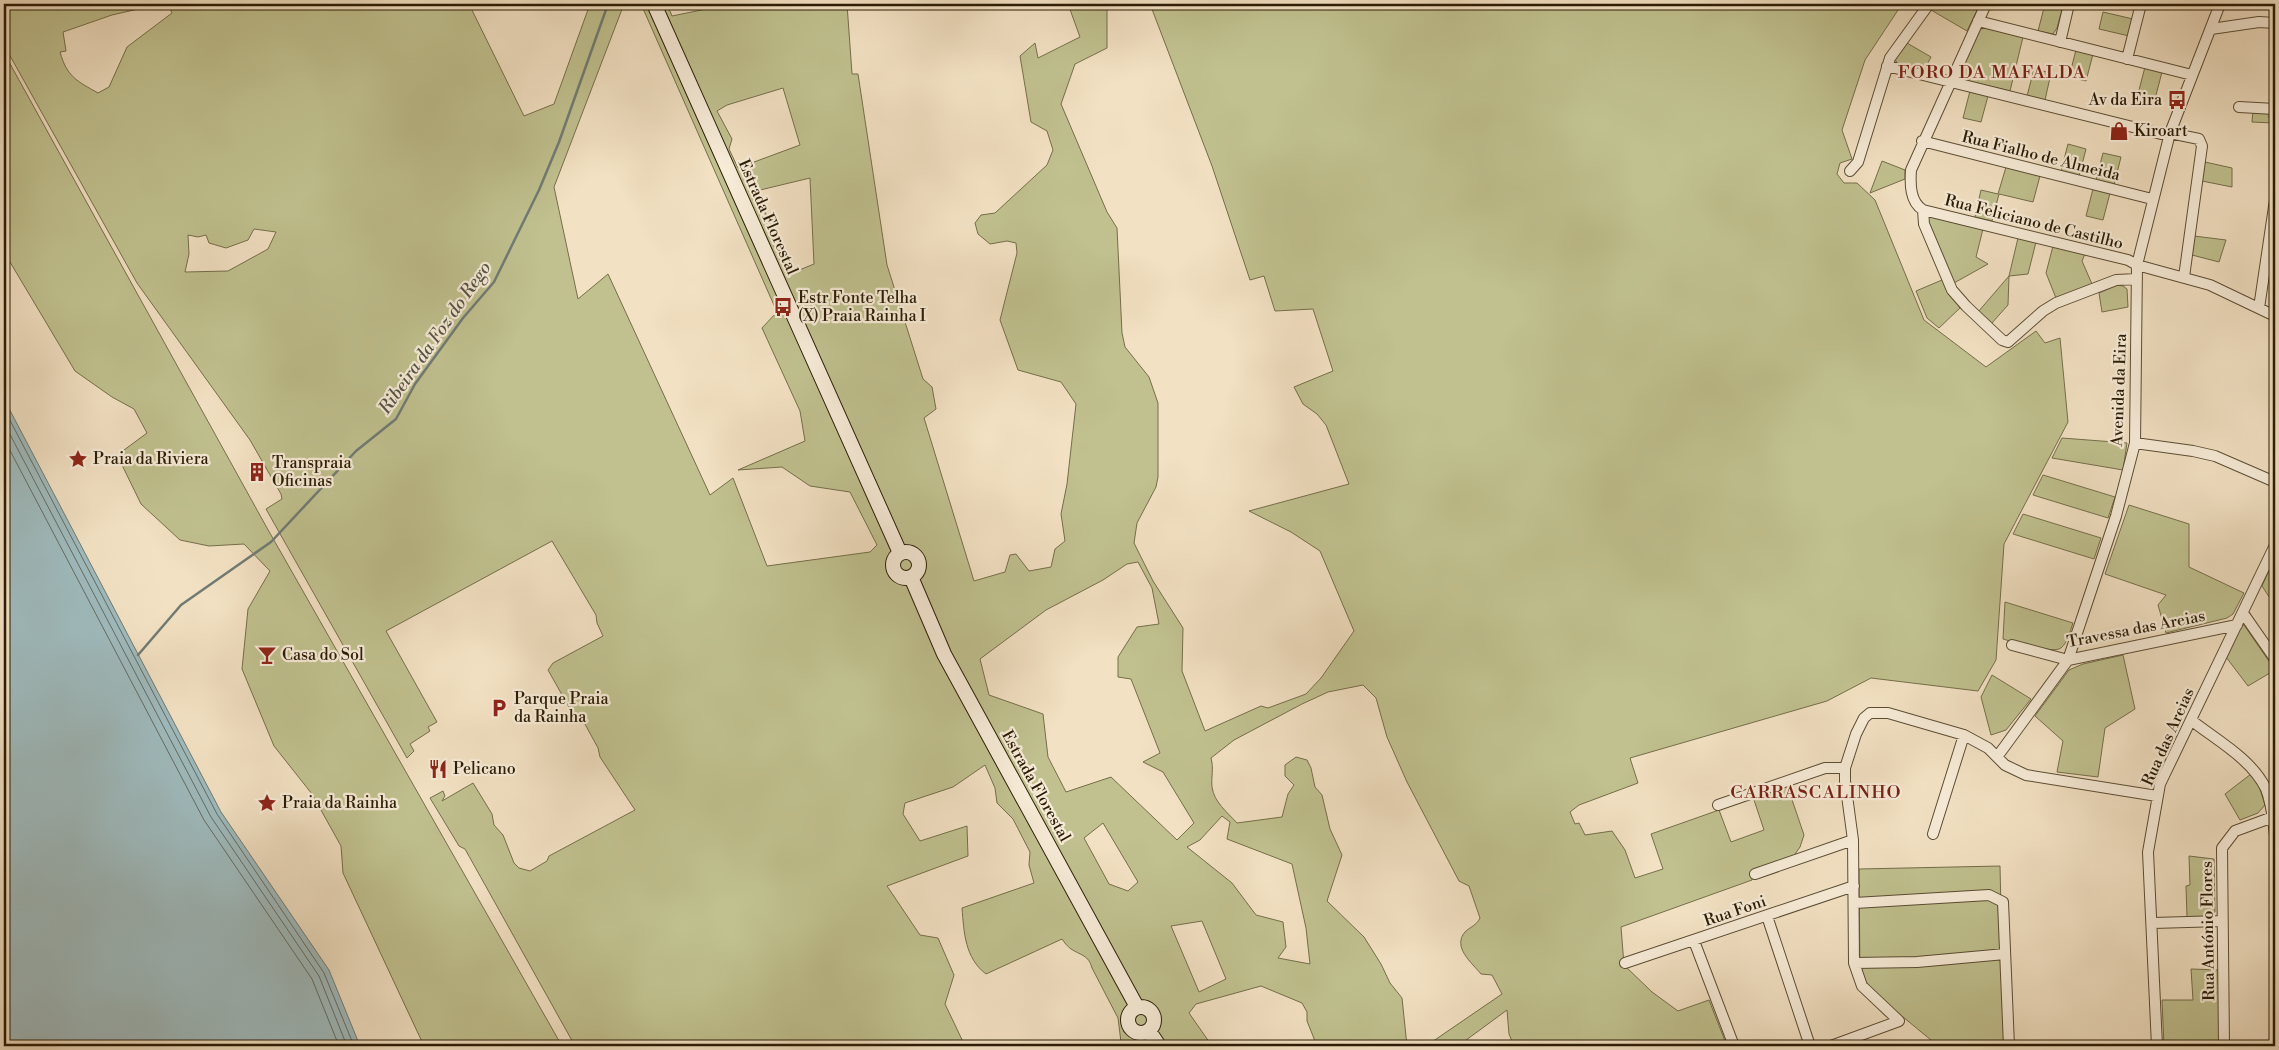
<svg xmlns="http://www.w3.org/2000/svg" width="2279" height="1050" font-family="'Libre Bodoni',serif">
	<rect width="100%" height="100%" fill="#f2e1c3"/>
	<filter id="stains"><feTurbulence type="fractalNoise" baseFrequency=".004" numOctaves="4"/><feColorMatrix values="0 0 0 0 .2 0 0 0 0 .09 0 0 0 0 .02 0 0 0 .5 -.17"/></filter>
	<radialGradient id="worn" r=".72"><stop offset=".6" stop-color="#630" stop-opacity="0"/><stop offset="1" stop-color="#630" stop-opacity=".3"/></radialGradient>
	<path fill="#c0c18f" stroke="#756e4a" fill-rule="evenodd" d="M4,4H160L112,15L63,32L66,51L60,52C67,77 77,81 98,93L109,87L127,47L172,13L168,4H469L524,116L554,104L590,4H624L554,187L578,299L608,274L710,495L733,478L767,566L870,552L877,545L850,492L810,486L782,467L738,470L805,441L800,411L762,328L777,312L641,4H667L672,16L731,4H847L852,74H858L887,265L923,379L932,387L936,409L924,418L974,581L1005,572L1010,555L1016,554L1029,571L1051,567L1055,549L1065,541L1061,514L1067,484L1076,404L1061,382L1018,370L1000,320L1017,253L1016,243L1007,241L990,244L978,234L975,223L981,215L995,213L1047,165L1053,150L1047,131L1031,122L1020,56L1035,43L1038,58L1080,37L1068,4H1107V48L1075,64L1061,104L1107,212L1117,228L1122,333L1125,347L1149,377L1158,403V477L1156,487L1137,523L1134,543L1153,581L1183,628L1182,671L1205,731L1261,706L1268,708L1306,694L1321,678L1354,631L1320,551L1291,532L1249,511L1349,484L1326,425L1317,414L1303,404L1294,387L1333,371L1313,309L1275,311L1264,276L1250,280L1212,166L1150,4H1902L1865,60L1842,130L1852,159L1840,163L1837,174L1844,183H1857L1875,200L1924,320L1986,367L2036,331L2045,343L2060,338L2068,422L2004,544L1996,660L1978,691L1871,678L1827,701L1630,758L1638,783L1579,805L1570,812L1575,824L1579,823L1585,835L1612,831L1625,850L1635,878L1663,869L1651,834L1719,810L1731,842L1764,830L1753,797L1787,785L1804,835L1800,847L1793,857L1753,871L1752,880L1621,927L1624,965L1652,992L1678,1011L1709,1000L1727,1046H1514L1509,1034L1507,1010L1458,1046H1426L1502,994L1492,975L1481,974C1472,963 1452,947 1465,932C1470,927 1477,925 1480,918L1469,886L1459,881L1407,782L1387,737L1376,698L1363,685L1328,692L1302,704L1234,740L1211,758C1214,769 1211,776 1212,787C1214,802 1227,812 1237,823L1282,817L1288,794L1294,785L1285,776V765L1296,757L1307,760L1311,768L1315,787L1322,795L1330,829L1342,855L1327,901L1364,937L1381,964L1390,983L1402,998L1407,1046H1317L1307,1021V1012L1302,1003L1261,986L1196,1004L1189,1013L1212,1046H1124L1121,1042L1118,1018L1092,968C1089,955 1080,955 1071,949C1067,946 1064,942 1062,939L986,974C965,958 964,933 962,908L1034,883L1029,865L1030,852L1013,819L997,803L995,788L985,765L953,787L905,803L903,814L920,841L967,826L968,856L887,886L920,935L938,938L954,975L945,1004L965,1046H575L465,849L459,846L430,798L443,791L445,796L442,801L473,783L492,814L494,825L503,835L514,863L519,868L530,871L547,861L549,856L635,810L600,757L598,748L580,715L574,716L548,670L553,663L603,636L597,623L596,615L552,541L386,631L437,722L428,727L430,731L410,744L414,751L407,758L266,509L282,499L281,494L250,440L137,283L4,45ZM783,88L800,145L738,168L729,149L732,139L717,111L727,105ZM810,178L814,264L797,271L785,269L774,246L775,235L756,191ZM254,229L276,232L268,249L228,271L185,272L189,254L188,235L198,237L206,235L209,243L226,248L248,240ZM1138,562L1152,588L1159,624L1137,627L1118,657V677L1131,679L1160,753L1143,762L1163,772L1194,823L1177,840L1111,777L1066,792L1048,757L1043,714L989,695L980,659L1046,610L1103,580L1127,564ZM1222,816L1230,822L1227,839L1292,864L1306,928L1310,964L1278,958L1286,947L1283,922L1256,915L1232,883L1187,847L1200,840ZM1103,823L1138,882L1128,891L1109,884L1084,838ZM1202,921L1226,979L1199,992L1171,926Z
		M1936,4H1980L1967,31L1931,10Z
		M2045,4L2063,6L2057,28L2053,34L2038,31Z
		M2103,12L2133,19L2129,36L2099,29Z
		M1985,28L2023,37L2010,91L1960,79L1958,74L1979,29Z
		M1907,43L1931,57L1924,70L1897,64L1895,58Z
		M2076,50L2093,54L2086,81L2069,77Z
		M4,53L267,528L562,1046H424L343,873L341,846L312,794L274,746L242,669L248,609L270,571L244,544L209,546L180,540L141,504L122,465L120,453L147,433L134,409L112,397L75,371L4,252Z
		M2145,67L2162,72L2155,99L2138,94Z
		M2034,69L2051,73L2045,100L2027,96Z
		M1970,91L1988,96L1981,122L1963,118Z
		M2253,110L2269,111V118H2272L2273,123L2252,122Z
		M2068,144L2086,149L2079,176L2061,171Z
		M2103,153L2121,157L2114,185L2096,180Z
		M1882,161L1905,170V179L1870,193Z
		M2205,162L2232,168V187L2202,181Z
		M2006,167L2040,176L2033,202L1999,194L1992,221L1975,217L1981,190L1998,194Z
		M2093,189L2110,193L2103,220L2086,216Z
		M1929,216L1983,229L1976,257L1988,264L1954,283L1928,220Z
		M2194,236L2226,240L2219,262L2192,255Z
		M2018,238L2036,242L2028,274L2009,276L2008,305L1991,324L1978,312L2009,276Z
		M2053,246L2085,254L2082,261L2092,284L2056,298L2046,273Z
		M1942,280L1960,308L1939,328L1927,318L1916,291Z
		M2118,285L2123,286L2127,289L2128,307L2102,312L2099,293Z
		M2062,438L2127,443L2123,470L2052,458Z
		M2043,475L2115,497L2108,518L2033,495Z
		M2129,505L2189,524V567L2244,593L2233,614L2227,618L2166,633L2158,605L2166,595L2105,574Z
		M2023,514L2101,538L2094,559L2013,534Z
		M2271,566L2275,573V606L2262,586Z
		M2005,602L2073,623C2070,631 2068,642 2061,648C2054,654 2013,642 2003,639Z
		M2242,625H2244L2275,670L2248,686L2226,657Z
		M2123,655L2135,709L2105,728L2098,777L2057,772L2063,741L2035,716L2069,670L2083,664Z
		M1992,675L2031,699L2006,730L1991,735L1981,697Z
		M2251,774L2259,786L2265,805L2258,813L2240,820L2225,794Z
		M2189,856L2214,859L2215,912L2210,917H2187L2186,886L2190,885Z
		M2000,866L2004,1046H1935L1937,1045L1874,993L1860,976L1859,869Z
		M2191,969L2218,970L2220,1046H2164L2162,1000H2193Z"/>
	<path fill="#9fbbbe" stroke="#707b74" d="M4,399L221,812L329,970L360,1046H4Z"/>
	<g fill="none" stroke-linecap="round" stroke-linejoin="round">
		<path stroke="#646c62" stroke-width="1" d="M4,409L217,814L324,973L354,1046
			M4,423L211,817L319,976L347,1046
			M4,439L204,820L312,979L339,1046"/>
		<path stroke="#707b74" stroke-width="2.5" d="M138,655L181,605L271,542L356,451L396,419L415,384L463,318L494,282L539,190L559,142L608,4"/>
		<g stroke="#5c4d34" stroke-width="12">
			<path id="street" d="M1986,4L1911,170C1910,184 1910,202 1923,210L1924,224L1952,290L1966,306L2002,340L2008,342L2043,311L2056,303L2116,280L2137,279
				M1978,21L2192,75
				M2211,29L2259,22L2275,23
				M2060,42L2069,4
				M2127,59L2141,4
				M1887,66L2161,134L2170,133L2199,139L2202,146L2184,277
				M2239,107L2275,109
				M1922,141L2152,199
				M1850,171L1858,162L1890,58L1929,4
				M1923,210L2128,260L2137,265L2210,285L2275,316
				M2259,308L2275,200
				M2135,443L2193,451L2215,456L2275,482
				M2243,613L2275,659
				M2012,645L2068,660L2237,625
				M2191,720C2216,740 2252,759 2266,789C2272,804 2273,820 2275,835
				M1997,757L2068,660L2116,516L2135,443L2137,265L2170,133L2220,4
				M1718,805L1825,768H1845
				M1933,834L1964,735
				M1755,874L1853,840
				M1855,903L1989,895L2003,902L2009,1046
				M1767,916L1810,1046
				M2153,923L2222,921
				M1694,941L1734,1046
				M1625,963L1854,886
				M1854,963L1917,962L2005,954
				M1831,1046L1899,1021L1862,986L1854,963L1853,840L1845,781V768L1856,734L1864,718L1870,713H1888L1964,735L1988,748L2005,765L2026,775L2157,796
				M2157,1046L2148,852L2160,784L2275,545
				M2224,1046L2222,848L2235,831L2273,817"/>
		</g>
		<g stroke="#2a1c05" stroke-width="16">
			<path id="secondary" d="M654,4L900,553
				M893 565a13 13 0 1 1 26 0a13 13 0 1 1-26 0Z
				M911,577L944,654L1137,1007
				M1128 1020a13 13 0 1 1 26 0a13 13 0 1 1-26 0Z
				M1149,1031L1159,1046"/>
		</g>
		<use href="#street" stroke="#f7ecd8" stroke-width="10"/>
		<use href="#secondary" stroke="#f7ecd8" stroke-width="14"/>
	</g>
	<defs>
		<g id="bus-bare" transform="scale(1.5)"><path d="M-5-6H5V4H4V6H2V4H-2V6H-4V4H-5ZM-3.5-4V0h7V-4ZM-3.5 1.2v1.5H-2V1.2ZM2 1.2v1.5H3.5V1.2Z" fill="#8f2418" stroke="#f7ecd8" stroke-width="2.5" paint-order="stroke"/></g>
		<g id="shop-bare" transform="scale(1.5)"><path d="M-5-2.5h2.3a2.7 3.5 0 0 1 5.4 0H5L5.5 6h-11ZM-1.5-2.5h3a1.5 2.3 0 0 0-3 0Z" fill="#8f2418" stroke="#f7ecd8" stroke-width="2.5" paint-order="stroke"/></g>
		<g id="sight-bare" transform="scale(1.5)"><path d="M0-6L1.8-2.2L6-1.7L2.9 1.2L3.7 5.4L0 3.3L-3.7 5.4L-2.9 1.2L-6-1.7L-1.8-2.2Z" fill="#8f2418" stroke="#f7ecd8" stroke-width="2.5" paint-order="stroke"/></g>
		<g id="building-bare" transform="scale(1.5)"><path d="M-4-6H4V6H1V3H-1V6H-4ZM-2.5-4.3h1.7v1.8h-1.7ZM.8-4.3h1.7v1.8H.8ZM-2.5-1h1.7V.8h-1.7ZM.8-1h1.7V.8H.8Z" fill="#8f2418" stroke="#f7ecd8" stroke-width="2.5" paint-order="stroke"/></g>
		<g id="bar-bare" transform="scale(1.5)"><path d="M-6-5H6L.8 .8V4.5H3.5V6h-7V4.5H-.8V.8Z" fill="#8f2418" stroke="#f7ecd8" stroke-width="2.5" paint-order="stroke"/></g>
		<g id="parking-bare" transform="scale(1.5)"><path d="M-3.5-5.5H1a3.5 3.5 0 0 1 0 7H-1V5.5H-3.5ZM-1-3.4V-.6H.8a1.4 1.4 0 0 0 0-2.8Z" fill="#8f2418" stroke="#f7ecd8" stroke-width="2.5" paint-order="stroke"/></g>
		<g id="restaurant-bare" transform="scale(1.5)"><path d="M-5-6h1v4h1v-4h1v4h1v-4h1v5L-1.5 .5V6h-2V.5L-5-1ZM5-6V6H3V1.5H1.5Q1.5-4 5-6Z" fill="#8f2418" stroke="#f7ecd8" stroke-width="2.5" paint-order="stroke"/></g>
	</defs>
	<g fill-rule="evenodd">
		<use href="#bus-bare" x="2177" y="100"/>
		<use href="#shop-bare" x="2119" y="131"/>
		<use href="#bus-bare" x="783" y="307"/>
		<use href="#sight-bare" x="78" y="459"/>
		<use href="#building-bare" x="257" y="472"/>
		<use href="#bar-bare" x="267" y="655"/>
		<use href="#parking-bare" x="499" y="708"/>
		<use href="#restaurant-bare" x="438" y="769"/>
		<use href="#sight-bare" x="267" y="803"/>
	</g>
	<g text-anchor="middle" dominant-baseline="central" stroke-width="4.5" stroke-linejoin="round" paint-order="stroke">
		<g font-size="16" fill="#2a1c05" stroke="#f7ecd8" text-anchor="start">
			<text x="2162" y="100" text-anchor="end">Av da Eira</text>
			<text x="2134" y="131">Kiroart</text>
			<text x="798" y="298">Estr Fonte Telha<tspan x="798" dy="18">(X) Praia Rainha I</tspan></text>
			<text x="93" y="459">Praia da Riviera</text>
			<text x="272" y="463">Transpraia<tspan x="272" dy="18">Oficinas</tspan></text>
			<text x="282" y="655">Casa do Sol</text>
			<text x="514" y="699">Parque Praia<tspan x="514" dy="18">da Rainha</tspan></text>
			<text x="453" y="769">Pelicano</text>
			<text x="282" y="803">Praia da Rainha</text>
		</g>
		<g font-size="16" fill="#2a1c05" stroke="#f7ecd8">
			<text transform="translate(2041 156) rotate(14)">Rua Fialho de Almeida</text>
			<text transform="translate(768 217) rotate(66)">Estrada Florestal</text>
			<text transform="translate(2034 222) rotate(14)">Rua Feliciano de Castilho</text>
			<text transform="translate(2119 390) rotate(-88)">Avenida da Eira</text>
			<text transform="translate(2136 629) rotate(-11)">Travessa das Areias</text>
			<text transform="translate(2168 737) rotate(-66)">Rua das Areias</text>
			<text transform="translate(1036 786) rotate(61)">Estrada Florestal</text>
			<text transform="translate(1735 911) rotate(-19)">Rua Foni</text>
			<text transform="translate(2208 931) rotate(-91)">Rua António Flores</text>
		</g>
		<g font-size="18" letter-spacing="1" fill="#7a1f14" stroke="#f7ecd8">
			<text x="1992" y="72">FORO DA MAFALDA</text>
			<text x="1816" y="792">CARRASCALINHO</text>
		</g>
		<g font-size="18" font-style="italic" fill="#535446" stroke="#f7ecd8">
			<text transform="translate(435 338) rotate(-55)">Ribeira da Foz do Rego</text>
		</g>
	</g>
	<rect width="2279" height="1050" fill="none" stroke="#f2e1c3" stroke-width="20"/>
	<rect x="5" y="5" width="2269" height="1040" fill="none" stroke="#2a1c05" stroke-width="2.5"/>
	<rect x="10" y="10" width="2259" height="1030" fill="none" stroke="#2a1c05"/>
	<rect width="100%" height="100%" filter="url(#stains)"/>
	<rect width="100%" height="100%" fill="url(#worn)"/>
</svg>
